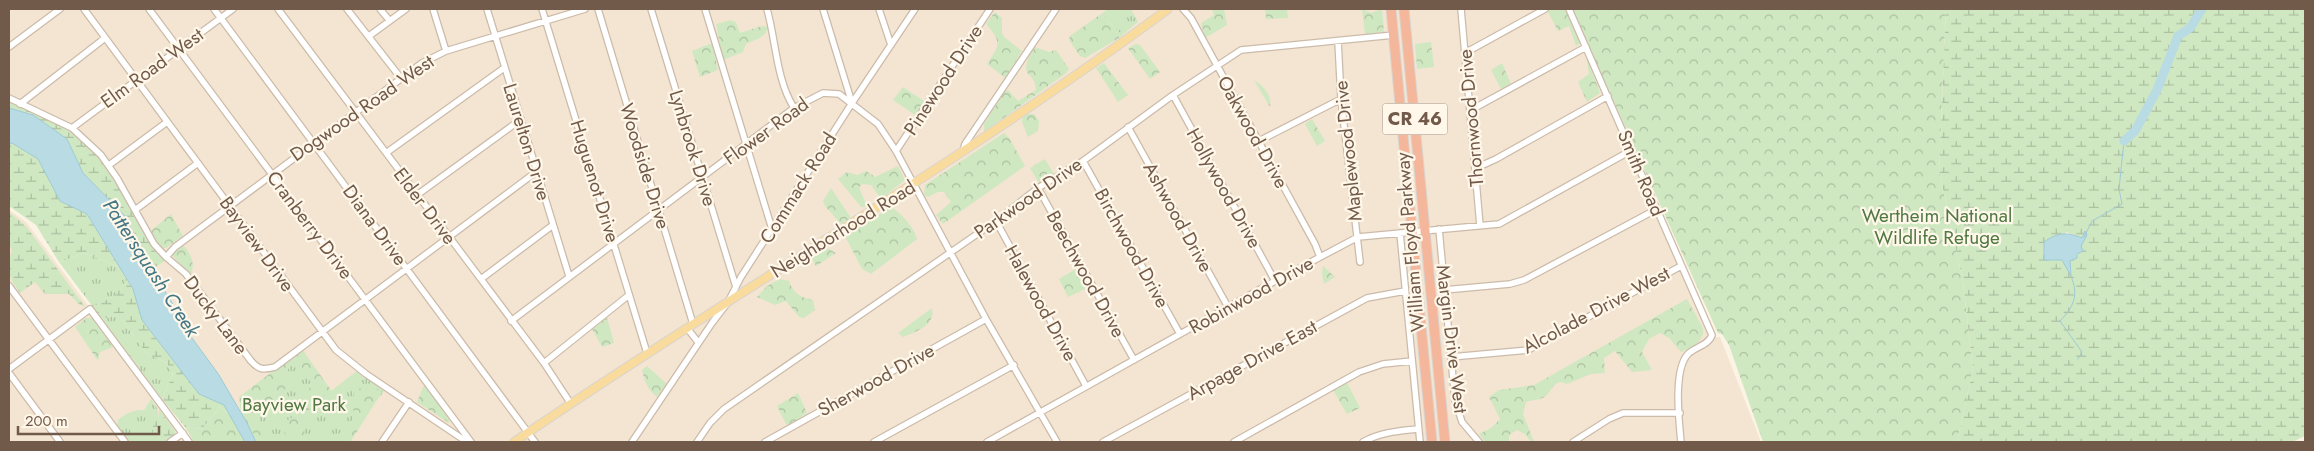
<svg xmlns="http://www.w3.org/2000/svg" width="2314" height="451" font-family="Jost,sans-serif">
	<defs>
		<pattern id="grass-tufts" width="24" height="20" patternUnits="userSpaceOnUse" patternTransform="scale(1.25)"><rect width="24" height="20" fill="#cfe8c2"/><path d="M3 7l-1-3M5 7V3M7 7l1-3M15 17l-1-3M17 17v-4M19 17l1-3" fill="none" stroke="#acbfa0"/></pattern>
		<pattern id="forest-crowns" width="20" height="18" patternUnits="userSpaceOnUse" patternTransform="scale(1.25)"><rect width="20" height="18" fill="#cfe8c2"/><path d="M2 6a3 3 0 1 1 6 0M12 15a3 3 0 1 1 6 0" fill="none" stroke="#acbfa0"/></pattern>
		<pattern id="wetland-marsh" width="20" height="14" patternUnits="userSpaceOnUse" patternTransform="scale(1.25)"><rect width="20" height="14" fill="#cfe8c2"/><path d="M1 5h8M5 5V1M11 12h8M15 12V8" fill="none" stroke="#acbfa0"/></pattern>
	</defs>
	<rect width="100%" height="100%" fill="#fbf3e3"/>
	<path fill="#f3e5d1" d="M9,9H1569L1711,338L1720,337L1761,442H256L247,423L219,375L184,327L176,309L149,266L165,257L109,165L72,128L9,98Z
		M9,210L26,222L189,442H9Z"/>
	<path fill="url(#grass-tufts)" d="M1108,9H1131L1138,22L1119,38L1120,33L1101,14Z
		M84,253L120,267L127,280L115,295L93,307L59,262Z
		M116,315L121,318L146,353L167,363L173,374L162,399L102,319Z
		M302,350L331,391L358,370L386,389L342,442H256L247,423L260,383Z
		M151,399C162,413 159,417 153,433L166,442H130L117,426L118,420C126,413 133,410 144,410Z"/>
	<path fill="url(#forest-crowns)" d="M1212,9H1224L1227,25L1205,38L1201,23L1214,15Z
		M1265,9H1287L1288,18L1266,19Z
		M1362,9L1371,13L1382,9L1384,32L1365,34Z
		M1550,9H1566L1580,43L1576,46L1569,26L1558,31L1548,12Z
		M1572,9H1946L1939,170L1963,282L1973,369L1958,438L1960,442H1763L1729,345L1722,334L1718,333Z
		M995,12L1002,18V33L1004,37L1022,51L1005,78L987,64C1000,45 1002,42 986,24Z
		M1101,14L1120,33L1119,38L1085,58L1080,56L1069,40L1070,36Z
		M730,20L736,22L740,33L762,26L768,27C767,37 754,40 746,44L743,52L723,60L716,24Z
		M1431,42L1434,67L1417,69L1415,44Z
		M712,43L718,70L700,77L692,51Z
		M1136,44L1140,45L1160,72L1150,79L1128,48Z
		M1035,47L1049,52L1056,50L1069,69L1065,74L984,132V124L1004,92L1008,90L1018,101L1036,90C1035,70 1020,79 1029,57C1031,53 1032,51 1035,47Z
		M1586,55L1600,93L1587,102L1578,82L1589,74Z
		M1104,63L1128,95L1118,102L1096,68Z
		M1502,63L1511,84L1501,89L1491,70Z
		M1254,80C1264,87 1272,94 1270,107Z
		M903,87L924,101L915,115L893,100Z
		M1027,114H1034L1039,121L1038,131L1028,137L1022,122L1023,117Z
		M1312,119L1325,141L1317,146L1305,124Z
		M1004,133L1010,139L1025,166L943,224L936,215L951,202L944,192H938L928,197L924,195L925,185Z
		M1045,159L1054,174L1039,183L1030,168Z
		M898,166L905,180L881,199L871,185L863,184L859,187L867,207H861L838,179L847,172L857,175L866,171L875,177Z
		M831,188L851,218L841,224L825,206L823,201Z
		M891,207C901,213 914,227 917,239L871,274L862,269L845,236Z
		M171,214L183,236L166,248H162L150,234L153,229Z
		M184,246C192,256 195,264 191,275L172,255L174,250Z
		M827,248L836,253L816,266L812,258Z
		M1323,266L1335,277L1324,284L1322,274Z
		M1076,269L1079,270L1088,283L1085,289L1068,297L1059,279Z
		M780,279L789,281C794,294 800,297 813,300L815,310L804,318L799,317L786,301L775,305L757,297L767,286Z
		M1687,299L1703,328C1705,341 1692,348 1681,352L1669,338L1660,333L1649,339L1642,352L1652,370L1632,372L1615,351L1604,358L1605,373L1591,374L1567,384C1555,378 1553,389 1546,396C1541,400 1532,400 1526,402L1523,414L1534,442H1531L1525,434L1517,430L1509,435V442H1485L1479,434L1491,428L1500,419L1489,397L1499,390L1534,385Z
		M932,308C936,325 916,332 903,337L898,333Z
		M86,318H92L113,347L100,352L98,361L75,327Z
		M607,318L614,343L602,347L592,329Z
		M302,349L333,393L321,397L309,410H300L301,394L307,392L311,386L308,374L299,365H291L287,371L289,386L284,390L287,405L271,407L259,418L262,432L271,442H259L241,414L239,397Z
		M647,366L667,384L657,397C647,389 645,382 642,370Z
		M1347,383L1360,408L1347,414L1333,390Z
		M371,385L382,392L351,441L352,442H331L353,419L354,393L363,386Z
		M424,385L450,418L449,423L417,402Z
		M798,393L807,413L789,425L786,424L777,406Z
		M220,407L230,415L245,442H194L185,427L202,429Z
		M293,417L301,420L306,437C290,444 280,439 286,421Z"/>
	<path fill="url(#wetland-marsh)" fill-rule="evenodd" d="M1946,9H2305V436L2292,442H1960L1958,438L1973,369L1963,282L1939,170ZM2066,232L2082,238L2085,233C2085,242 2078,248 2077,258L2070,260L2069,265L2066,266L2062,260L2056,259Z
		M9,101C51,117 87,136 112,176C129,205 142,236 166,260L154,268L168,289L164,291L133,240L128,219L83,173L67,139L33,115L9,108Z
		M12,143L38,159L60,201L87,214L120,267L84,253L59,262L36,225L9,206V144Z
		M9,212L26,226L85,307L79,304L69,294H45L35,282L20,293C10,280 4,268 12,251L9,242Z
		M127,280L133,289L142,320L199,394L224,405L230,415L220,407L202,429L185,427L162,399L173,374L167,363L146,353L121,318L116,315L102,319L93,307L115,295Z
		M159,409L175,431V435L166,442L153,433V423L159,416Z"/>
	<path fill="#b8dbe4" stroke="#9ecad6" d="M9,108L33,115L67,139L83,173L128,219L133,240L176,309L184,327L219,375L247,423L256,442H245L224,405L199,394L142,320L133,289L87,214L60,201L38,159L12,143L9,144Z
		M2085,231L2087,235L2081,246L2083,251L2077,254V258L2070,261L2071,276L2062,260H2044V242C2058,232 2067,232 2082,238Z"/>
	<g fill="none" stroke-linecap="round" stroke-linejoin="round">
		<path stroke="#9ecad6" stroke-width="1" d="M2084,237L2092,221L2122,204L2119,189L2124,141
			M2071,276C2079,296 2074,306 2060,321L2082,352L2078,359"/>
		<path stroke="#b8dbe4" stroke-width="9" d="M2124,141L2135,131L2157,90L2178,36L2190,28L2202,9"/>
		<g stroke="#cba" stroke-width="8">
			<path id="minor" d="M84,9L336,350L366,374L467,442
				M149,9L471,442
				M214,9L535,442
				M278,9L544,363L571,404
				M347,9L400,77
				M380,9L389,20
				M433,9L446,51
				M487,9L569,276
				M542,9L647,353
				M598,9L693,324
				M651,9L736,287
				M705,9L772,229
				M767,9C776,41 776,79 794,108
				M823,9L852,103
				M879,9L891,45
				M1183,9L1191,18L1315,244L1320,257
				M1461,9L1480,226
				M1569,9L1712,335C1709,345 1695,347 1688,354C1673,370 1679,421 1681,442
				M369,36L406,9
				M1338,41L1341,99L1360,262
				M9,47L60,9
				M1465,53L1545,9
				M1173,95L1275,281
				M9,98L72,128L101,155L117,178L154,244L166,257L186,274L251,361C259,370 263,370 275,367L536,172
				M20,104L105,38
				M1471,110L1586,47
				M1128,127L1228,307
				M72,128L233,9
				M1259,141L1341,99
				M896,151L990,9
				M963,151L965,144L1056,9
				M386,153L504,68
				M1083,161L1180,334
				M109,165L167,122
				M1476,168L1496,159L1608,96
				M1038,188L1134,360
				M417,195L520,120
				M135,210L198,163
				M996,221L1086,386
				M1439,229L1455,400L1462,422L1479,442
				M1400,233L1420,442
				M166,257L175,247L422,63L446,51L585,9
				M481,279L553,225
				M9,286L125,442
				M1444,290L1510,284L1524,280L1657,209
				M511,321L794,108L823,93L839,94L878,124L896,151L986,319L1057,442
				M687,328L698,342
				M1451,357L1528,350L1681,266
				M544,363L629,295
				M9,369L90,309L189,442
				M9,373L60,442
				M170,442L183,433
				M382,442L409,402
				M632,442L712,323L728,302L741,277L852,103L915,9
				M697,442L710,423L724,409L996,221L1038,188L1083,161L1173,95L1241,50L1394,35
				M765,442L986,319
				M874,442L1014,365
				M987,442L1275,281L1358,237L1499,224L1632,150
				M1103,442L1367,298L1405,291
				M1234,442L1359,372L1383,364L1412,361
				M1363,442C1381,432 1399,431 1418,429
				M1573,442L1609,419L1623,413H1680"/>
		</g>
		<g stroke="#dad4d0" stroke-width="10">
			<path id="major" d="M514,442C730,294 958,165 1168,9"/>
		</g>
		<g stroke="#dad4d0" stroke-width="11">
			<path id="highway" d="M1391,9L1432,442
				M1404,9L1445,442"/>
		</g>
		<use href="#minor" stroke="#fff" stroke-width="5.5"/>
		<use href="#major" stroke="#f9db9d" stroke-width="8"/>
		<use href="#highway" stroke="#f4b79b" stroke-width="9"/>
	</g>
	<g text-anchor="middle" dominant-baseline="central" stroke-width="4.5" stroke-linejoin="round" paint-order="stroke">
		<rect fill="#fff7e9" stroke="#9c897a" stroke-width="1" x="1382.5" y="103.5" width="65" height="31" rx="4"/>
		<g font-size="18" font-weight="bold" fill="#725a4a">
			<text x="1415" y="119">CR 46</text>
		</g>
		<g font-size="19" fill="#725a4a" stroke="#fff7e9">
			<text transform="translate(152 68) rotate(-36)">Elm Road West</text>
			<text transform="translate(943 80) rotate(-57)">Pinewood Drive</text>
			<text transform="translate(362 108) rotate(-35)">Dogwood Road West</text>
			<text transform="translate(1471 118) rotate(-95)">Thornwood Drive</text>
			<text transform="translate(766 131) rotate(-36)">Flower Road</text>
			<text transform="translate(1253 132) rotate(61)">Oakwood Drive</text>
			<text transform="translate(527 142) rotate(73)">Laurelton Drive</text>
			<text transform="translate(693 148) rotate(73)">Lynbrook Drive</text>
			<text transform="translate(1348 151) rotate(-96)">Maplewood Drive</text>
			<text transform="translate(645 166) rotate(73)">Woodside Drive</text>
			<text transform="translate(1641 173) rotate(67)">Smith Road</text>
			<text transform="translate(595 181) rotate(73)">Huguenot Drive</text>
			<text transform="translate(798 188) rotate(-58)">Commack Road</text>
			<text transform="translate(1224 188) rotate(61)">Hollywood Drive</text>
			<text transform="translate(1028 198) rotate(-35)">Parkwood Drive</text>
			<text transform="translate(425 206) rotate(53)">Elder Drive</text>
			<text transform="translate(1178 217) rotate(61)">Ashwood Drive</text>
			<text transform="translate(310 225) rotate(53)">Cranberry Drive</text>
			<text transform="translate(375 225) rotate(54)">Diana Drive</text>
			<text transform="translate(843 229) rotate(-32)">Neighborhood Road</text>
			<text transform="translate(1410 242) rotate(-95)">William Floyd Parkway</text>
			<text transform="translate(257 244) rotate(54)">Bayview Drive</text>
			<text transform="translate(1132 248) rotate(61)">Birchwood Drive</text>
			<text transform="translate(1086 274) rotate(61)">Beechwood Drive</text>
			<text transform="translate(1251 295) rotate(-29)">Robinwood Drive</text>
			<text transform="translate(1041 303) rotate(61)">Halewood Drive</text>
			<text transform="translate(1596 310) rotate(-28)">Alcolade Drive West</text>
			<text transform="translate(216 315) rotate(53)">Ducky Lane</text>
			<text transform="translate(1452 339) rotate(83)">Margin Drive West</text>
			<text transform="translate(1252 360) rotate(-29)">Arpage Drive East</text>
			<text transform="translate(876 380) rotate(-29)">Sherwood Drive</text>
		</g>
		<g font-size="19" fill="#4f7842" stroke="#fff7e9">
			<text x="1937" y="215">Wertheim National<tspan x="1937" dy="22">Wildlife Refuge</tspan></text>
			<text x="294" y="404">Bayview Park</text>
		</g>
		<g font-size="20" font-style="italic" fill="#447785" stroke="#fff7e9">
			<text transform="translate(151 268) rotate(57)">Pattersquash Creek</text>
		</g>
	</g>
	<rect width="2314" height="451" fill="none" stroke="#725a4a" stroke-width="20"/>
	<path d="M18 426v8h141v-8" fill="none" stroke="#725a4a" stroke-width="2.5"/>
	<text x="25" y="426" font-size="15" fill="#725a4a" stroke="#fff7e9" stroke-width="4" paint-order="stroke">200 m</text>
</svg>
